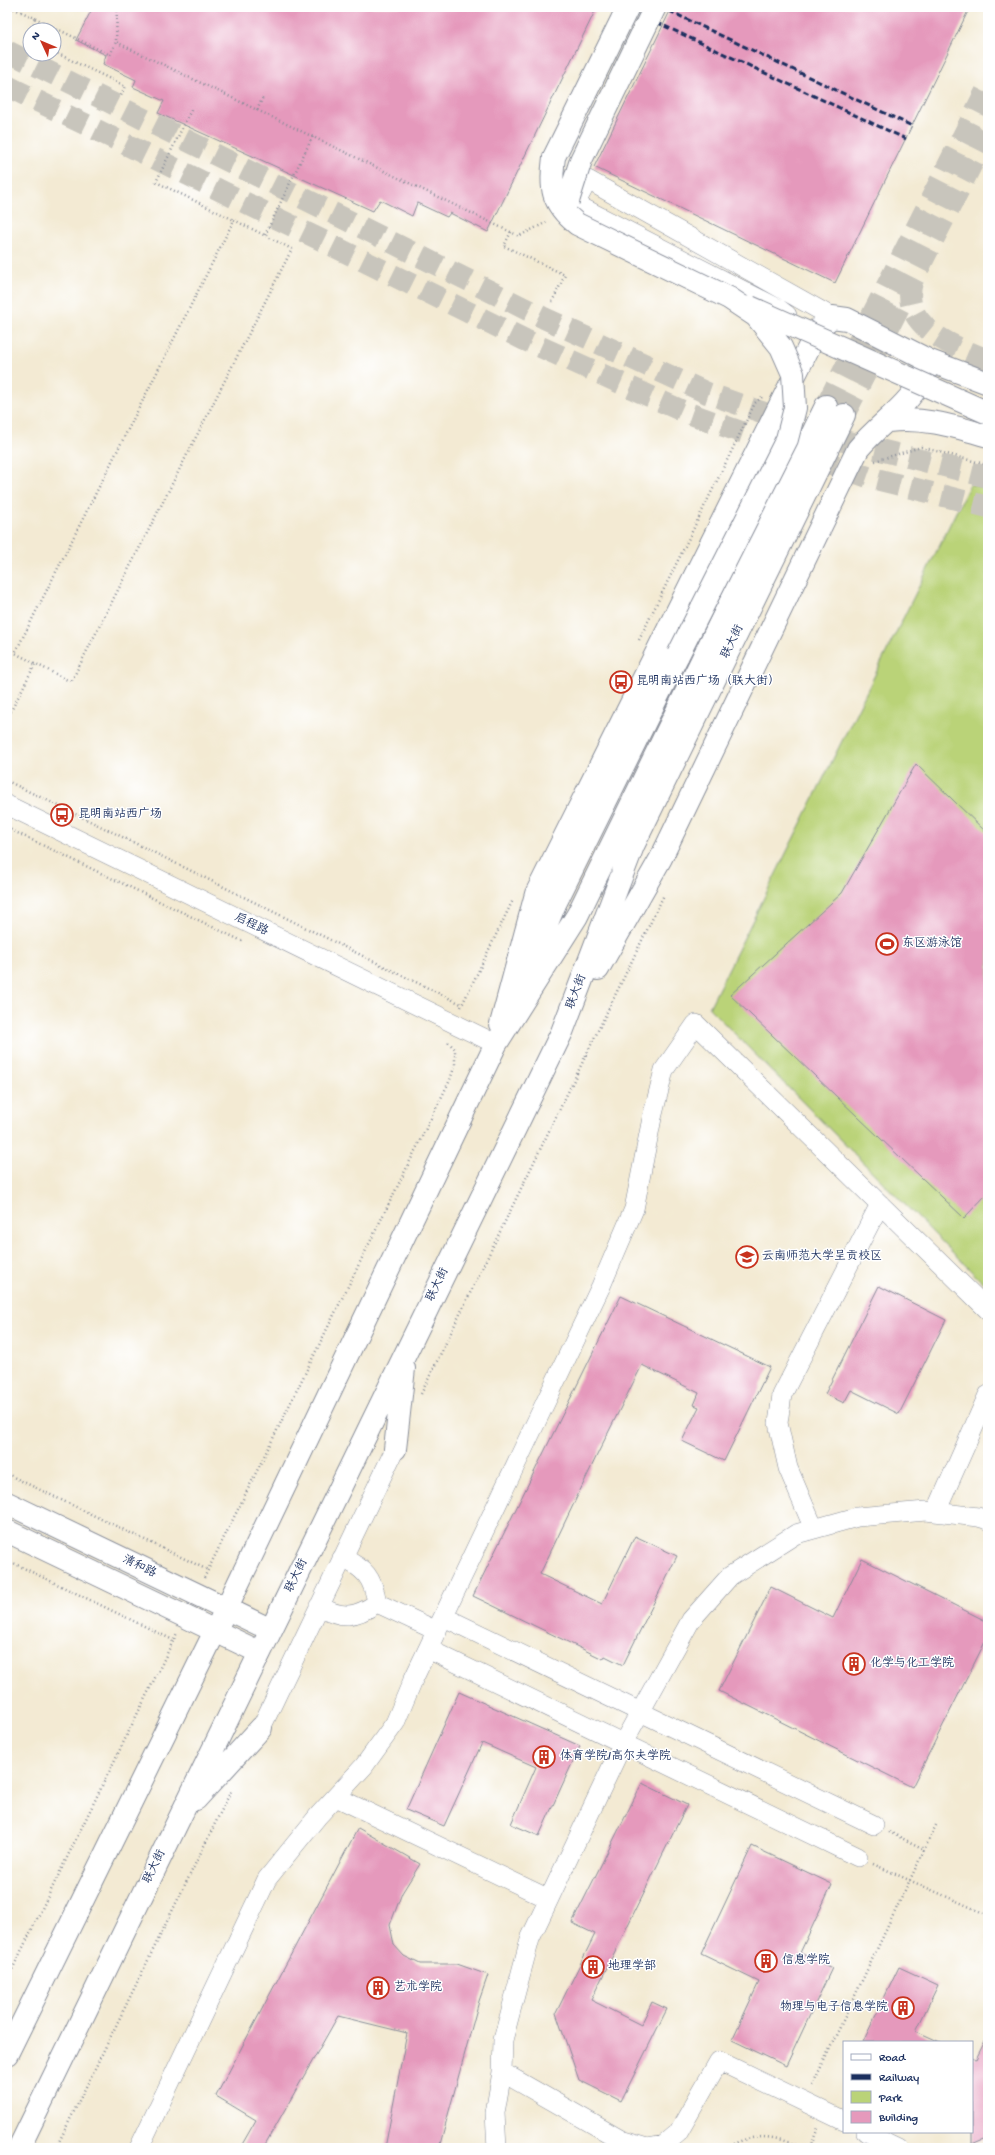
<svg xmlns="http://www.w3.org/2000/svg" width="995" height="2155" font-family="'Gochi Hand','LXGW WenKai TC',sans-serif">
	<rect width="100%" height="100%" fill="#fff"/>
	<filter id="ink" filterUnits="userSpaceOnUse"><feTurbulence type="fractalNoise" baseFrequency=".025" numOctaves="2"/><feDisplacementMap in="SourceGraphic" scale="8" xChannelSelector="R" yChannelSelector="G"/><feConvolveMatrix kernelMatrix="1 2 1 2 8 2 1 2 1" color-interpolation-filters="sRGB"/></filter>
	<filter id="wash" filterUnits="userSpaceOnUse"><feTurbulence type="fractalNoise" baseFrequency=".012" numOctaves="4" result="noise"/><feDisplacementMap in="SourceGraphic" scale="16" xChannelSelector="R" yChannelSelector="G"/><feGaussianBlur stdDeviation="0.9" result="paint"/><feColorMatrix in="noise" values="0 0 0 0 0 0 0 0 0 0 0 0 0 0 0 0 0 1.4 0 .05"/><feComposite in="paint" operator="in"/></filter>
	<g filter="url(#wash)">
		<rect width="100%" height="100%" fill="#f3ead3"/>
		<path fill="#bad378" stroke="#6a816b" d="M970,484L988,488V1288L709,1008Z"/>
		<g id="blocks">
			<path fill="#e599bc" d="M93,7H597L488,232L450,213L447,217L417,203L412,216L380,200L373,211L158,113L164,101L133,87L136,80L103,64L106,55L76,40Z
				M672,7H970L835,283L594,167Z
				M916,764L988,834V1193L964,1218L730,995L842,893Z
				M879,1286L946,1320L899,1414L851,1390L844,1403L825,1394Z
				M621,1296L770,1367L724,1461L682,1441L699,1407L694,1405L699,1393L642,1365L599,1451L540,1574L602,1604L635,1536L677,1556L623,1665L605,1656L603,1659L473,1596Z
				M862,1559L988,1622V1636L912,1787L719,1691L771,1587L833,1618Z
				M459,1692L580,1746L539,1836L511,1824L536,1767L482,1743L444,1826L406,1810Z
				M642,1783L687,1805L591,2000L641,2025L652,2002L667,2009L621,2101L579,2080L556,2013L595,1934L572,1923Z
				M358,1828L420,1864L402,1893L390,1925L394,1945L404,1956L420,1964H457L488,1975L479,2001L439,2148H385L407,2033L338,2016L263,2148H240L256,2120L216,2096Z
				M752,1846L832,1884L800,1953L832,1968L786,2066L732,2040L759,1982L701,1954Z
				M899,1967L938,1985L916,2031L940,2042H863Z
				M988,2035V2137L972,2144V2057L976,2059Z"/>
		</g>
	</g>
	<g filter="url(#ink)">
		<use href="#blocks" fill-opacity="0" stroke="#878c98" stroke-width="1"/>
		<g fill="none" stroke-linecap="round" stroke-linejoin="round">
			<path stroke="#c8c5bc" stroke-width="22" stroke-dasharray="22 11" stroke-linecap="butt" d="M7,51L544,318L707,393L844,441L988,477
				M7,86L525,340L685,412L868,477L988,507
				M912,282C899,328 956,347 988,360
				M826,406L988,87
				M844,415L988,132"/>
			<g stroke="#878c98" stroke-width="20">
				<path id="minor" d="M787,315L779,309L575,204L588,180L832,317
					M7,805L496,1044
					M936,1512L988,1395
					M814,1529L788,1468L778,1423L782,1395L880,1204
					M342,1558C365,1568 373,1578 377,1603
					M377,1603L437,1631
					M319,1606C342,1619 355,1618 377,1603
					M444,1617L874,1825
					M428,1649L858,1857
					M261,1728L395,1449
					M336,1797L549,1899
					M502,2072L621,2140L647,2148L664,2145L678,2133L719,2061L844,2121
					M866,2132L899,2148
					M139,2148L267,1879L318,1816L364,1766L395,1723L413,1680L601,1286L634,1209L652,1118L664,1070L696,1024L988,1310
					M497,2148L495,2113L502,2072L503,2040L530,1939L623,1743L691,1620L730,1576L796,1534L857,1517L926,1511L978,1517L988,1520"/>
			</g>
			<g stroke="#878c98" stroke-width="24">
				<path id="major" d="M888,421C925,417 953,426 988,436
					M598,969L661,858L858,449C883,419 913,405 928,366
					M527,971L555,904L678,655
					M501,1024L536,894L818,329L832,317L847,319L930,361L988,383
					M395,1449L404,1368
					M7,1503L271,1630
					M7,1531L259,1652
					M196,1799L261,1728
					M7,2054L226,1609L496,1044L577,916L826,406
					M19,2148L562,1032L633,846L844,415"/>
			</g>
			<path stroke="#878c98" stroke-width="2.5" stroke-dasharray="1 3" stroke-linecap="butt" d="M10,7L35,18L26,38L30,40
				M35,18L110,55L116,42
				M54,52L125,86L120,98
				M191,110L156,182L234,220
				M257,110L263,97
				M305,152L313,136
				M234,220L292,249L71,682L15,653Z
				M511,232L504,246L565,275L551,304
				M265,235L277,210
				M875,461L921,447L988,465
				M639,640L755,403L762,397
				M7,719L35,664
				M7,781C160,854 310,931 463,1005
				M7,828L244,942
				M461,1007L513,900
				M421,1394L664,895
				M7,1474L208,1570
				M7,1560L173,1640
				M204,1578L450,1080L455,1065V1049L447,1041
				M889,1832L924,1849
				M873,1864L988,1915
				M7,1980L177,1633
				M812,2086L937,1823
				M56,2148L231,1791
				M726,2148C753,2132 775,2135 802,2148
				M810,2148L818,2128"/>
			<use href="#minor" stroke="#fff" stroke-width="19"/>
			<use href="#major" stroke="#fff" stroke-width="22"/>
			<path stroke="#1b2f5e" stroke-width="3" stroke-dasharray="6 3" stroke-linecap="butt" d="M624,7L906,139
				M661,7L912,126"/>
			<g stroke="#878c98" stroke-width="24" stroke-linecap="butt">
				<path id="major-bridge" d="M628,7L554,157C550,188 551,203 577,224L729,298L756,316L781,347L793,374L795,408L787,439L678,655
					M568,201L581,160L655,7
					M750,307L988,413"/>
			</g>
			<path stroke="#878c98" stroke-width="2.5" stroke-dasharray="1 3" stroke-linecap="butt" d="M117,7L116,42L519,236L549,221
				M277,210L305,152"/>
			<use href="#major-bridge" stroke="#fff" stroke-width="22"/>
		</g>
	</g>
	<defs>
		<g id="bus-ring" transform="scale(1.15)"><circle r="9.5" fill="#fff" stroke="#c8321e" stroke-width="1.5"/><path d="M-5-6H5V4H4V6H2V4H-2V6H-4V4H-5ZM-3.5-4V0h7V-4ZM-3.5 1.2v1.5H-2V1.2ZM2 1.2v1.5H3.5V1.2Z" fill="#c8321e"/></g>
		<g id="stadium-ring" transform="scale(1.15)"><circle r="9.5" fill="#fff" stroke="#c8321e" stroke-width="1.5"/><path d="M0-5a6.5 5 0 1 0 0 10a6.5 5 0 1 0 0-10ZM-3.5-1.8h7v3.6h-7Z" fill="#c8321e"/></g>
		<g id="university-ring" transform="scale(1.15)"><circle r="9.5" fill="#fff" stroke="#c8321e" stroke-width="1.5"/><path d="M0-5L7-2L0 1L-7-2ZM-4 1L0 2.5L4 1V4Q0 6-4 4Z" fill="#c8321e"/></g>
		<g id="building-ring" transform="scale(1.15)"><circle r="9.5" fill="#fff" stroke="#c8321e" stroke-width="1.5"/><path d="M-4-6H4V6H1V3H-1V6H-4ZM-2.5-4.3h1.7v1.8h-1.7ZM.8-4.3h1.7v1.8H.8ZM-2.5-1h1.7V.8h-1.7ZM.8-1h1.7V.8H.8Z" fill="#c8321e"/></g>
	</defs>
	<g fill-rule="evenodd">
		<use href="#bus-ring" x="621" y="682"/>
		<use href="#bus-ring" x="62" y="815"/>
		<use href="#stadium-ring" x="887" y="944"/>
		<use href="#university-ring" x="747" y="1257"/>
		<use href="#building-ring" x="854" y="1664"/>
		<use href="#building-ring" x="544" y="1757"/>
		<use href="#building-ring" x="766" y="1961"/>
		<use href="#building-ring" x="593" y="1967"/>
		<use href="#building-ring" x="378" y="1988"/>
		<use href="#building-ring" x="903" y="2008"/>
	</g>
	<g text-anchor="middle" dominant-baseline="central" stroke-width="3" stroke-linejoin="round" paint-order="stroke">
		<g font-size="12" fill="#1b2f5e" stroke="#fff">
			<text transform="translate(733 642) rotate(-64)">联大街</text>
			<text transform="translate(251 925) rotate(26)">启程路</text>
			<text transform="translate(577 992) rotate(-69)">联大街</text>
			<text transform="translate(438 1285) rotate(-64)">联大街</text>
			<text transform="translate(139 1567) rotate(26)">清和路</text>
			<text transform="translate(297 1576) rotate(-64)">联大街</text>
			<text transform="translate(155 1867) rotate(-64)">联大街</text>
		</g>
		<g font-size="12" fill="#1b2f5e" stroke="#fff" text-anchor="start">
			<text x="636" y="682">昆明南站西广场（联大街）</text>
			<text x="78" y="815">昆明南站西广场</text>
			<text x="902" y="944">东区游泳馆</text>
			<text x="762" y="1257">云南师范大学呈贡校区</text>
			<text x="870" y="1664">化学与化工学院</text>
			<text x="560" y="1757">体育学院/高尔夫学院</text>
			<text x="782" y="1961">信息学院</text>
			<text x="608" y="1967">地理学部</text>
			<text x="394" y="1988">艺术学院</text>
			<text x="888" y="2008" text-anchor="end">物理与电子信息学院</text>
		</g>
	</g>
	<rect width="995" height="2155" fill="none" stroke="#fff" stroke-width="24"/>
	<rect x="843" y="2041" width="130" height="92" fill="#ffffff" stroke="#a4acbf"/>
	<rect x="851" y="2054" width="20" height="6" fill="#ffffff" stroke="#a4acbf"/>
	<text x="879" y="2061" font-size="12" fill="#1b2f5e">Road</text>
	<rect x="851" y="2074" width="20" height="6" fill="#1b2f5e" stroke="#a4acbf"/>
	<text x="879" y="2081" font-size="12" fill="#1b2f5e">Railway</text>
	<rect x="851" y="2091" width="20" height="12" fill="#bad378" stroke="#a4acbf"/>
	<text x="879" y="2101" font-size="12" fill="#1b2f5e">Park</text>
	<rect x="851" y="2111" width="20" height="12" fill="#e599bc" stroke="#a4acbf"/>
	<text x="879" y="2121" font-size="12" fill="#1b2f5e">Building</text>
	<g transform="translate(42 42) rotate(314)"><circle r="19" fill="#ffffff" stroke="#a4acbf"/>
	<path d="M0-3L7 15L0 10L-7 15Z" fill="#c8321e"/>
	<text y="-6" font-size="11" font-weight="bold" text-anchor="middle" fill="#1b2f5e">N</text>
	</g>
</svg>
